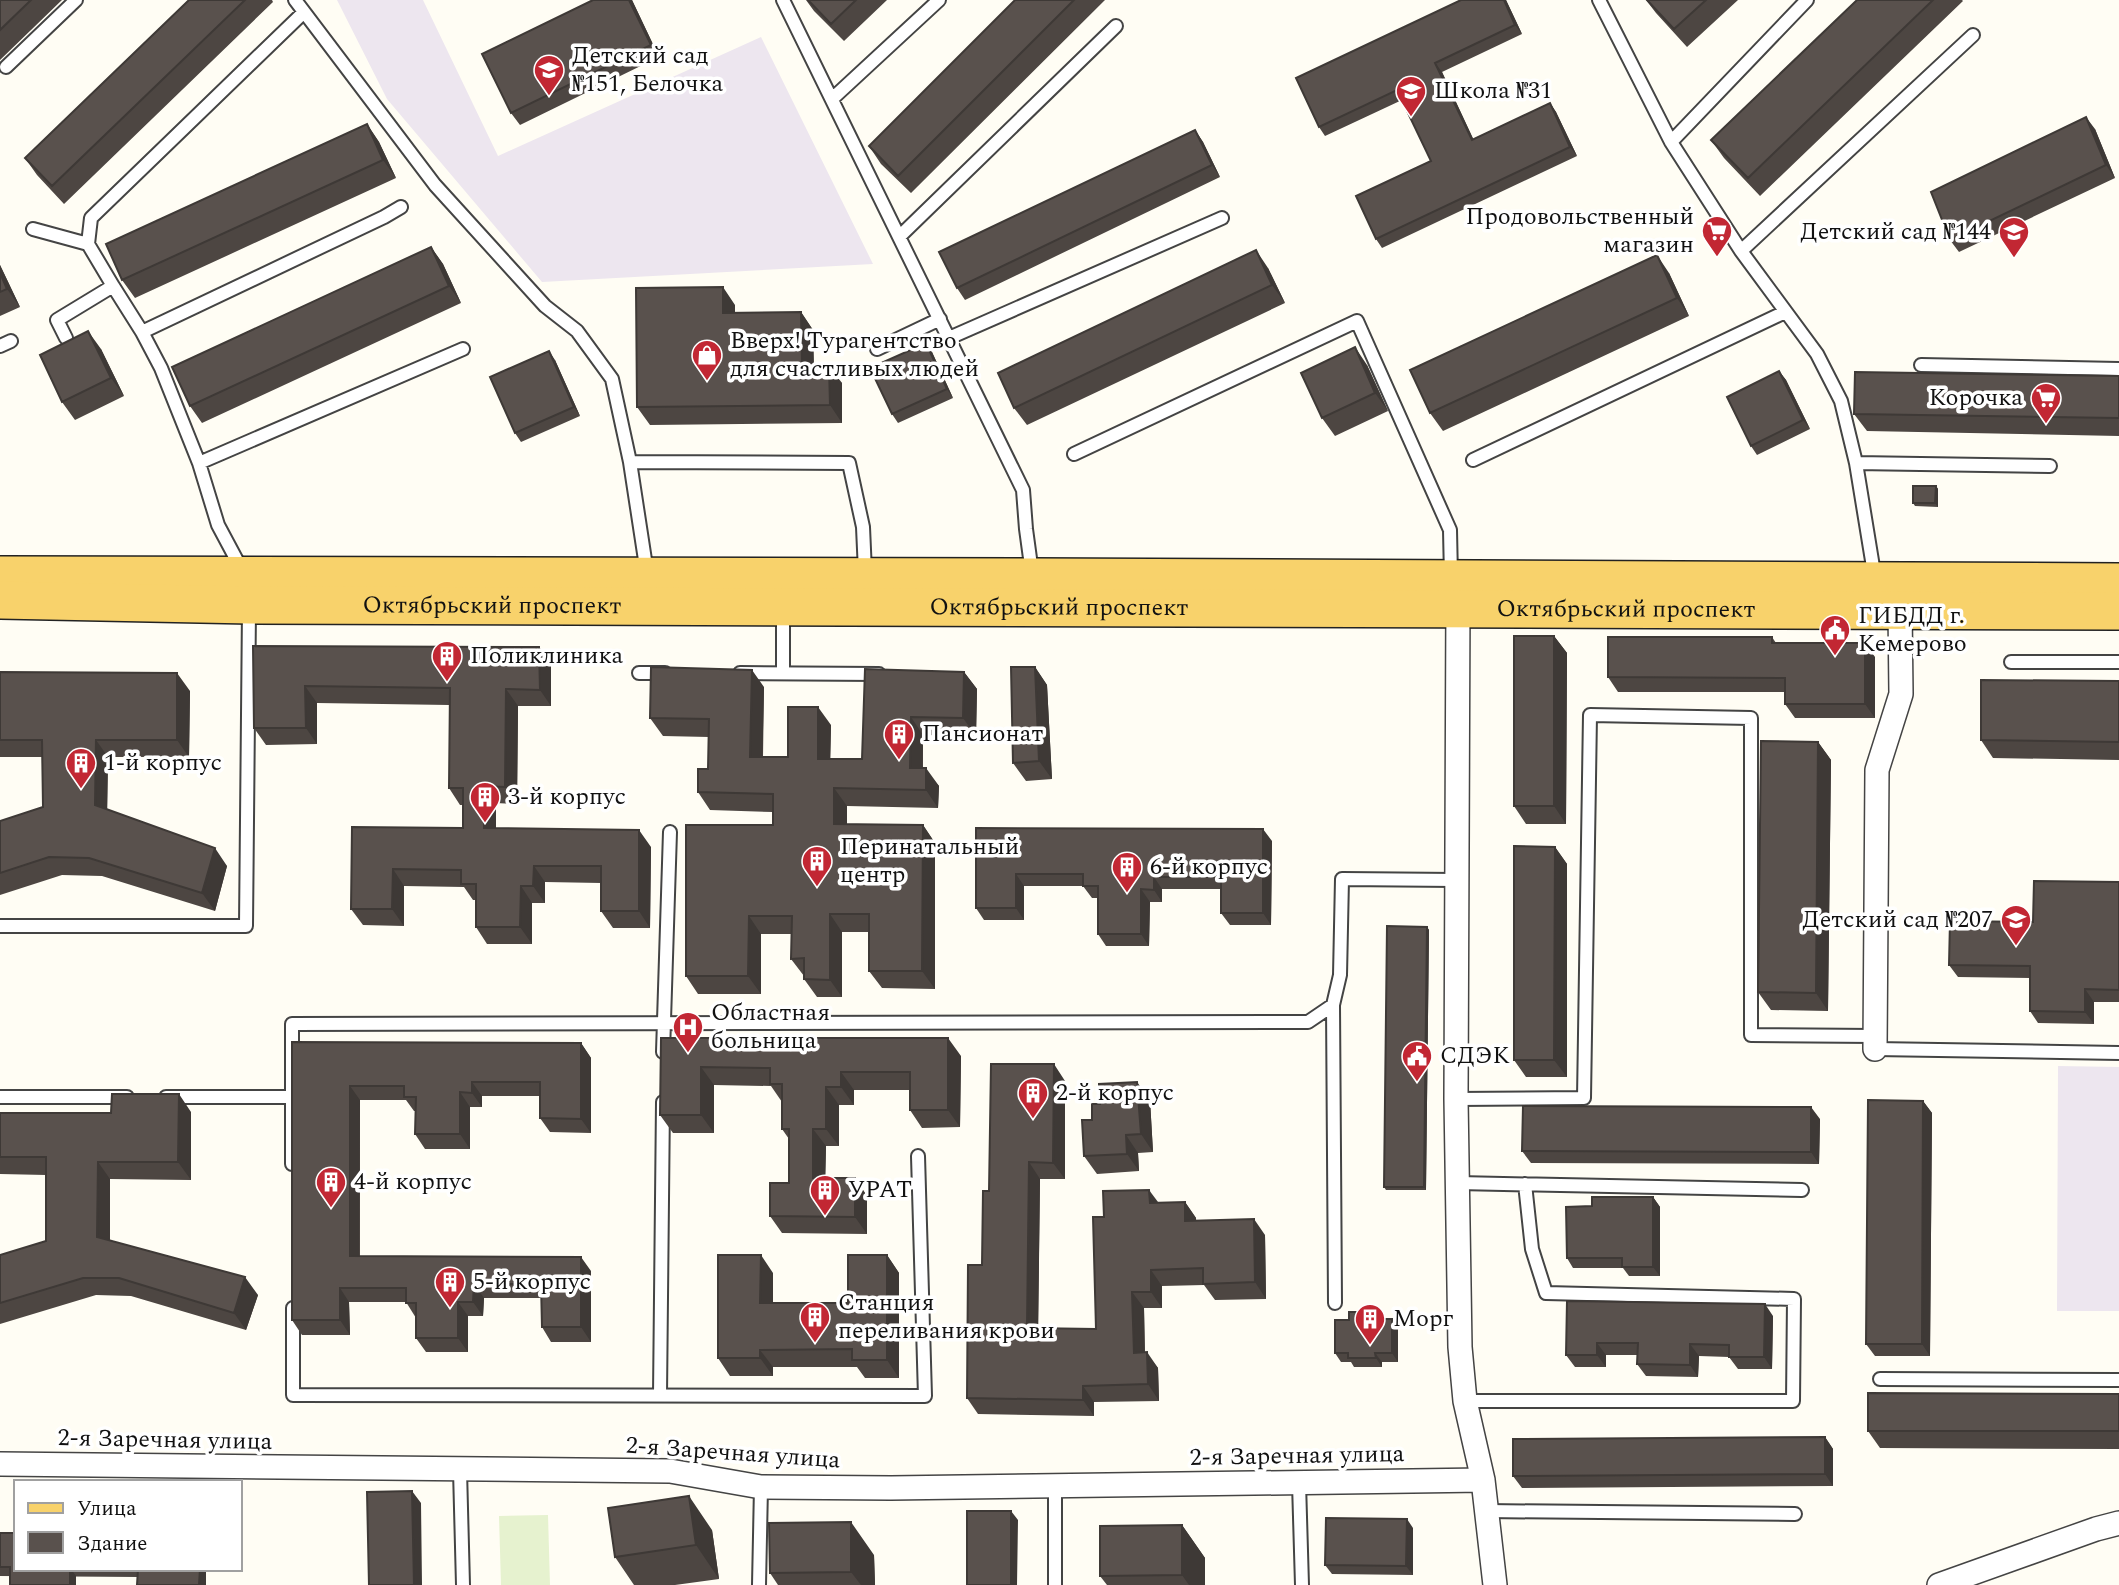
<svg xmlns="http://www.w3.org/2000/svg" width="2119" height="1585" font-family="Spectral,serif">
	<rect width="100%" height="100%" fill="#fffdf4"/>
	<path fill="#ede6ef" d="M337,0H423L498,156L761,37L873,264L542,282L387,99Z
		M2058,1066L2119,1067V1311H2057Z"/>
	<path fill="#e6f2cf" d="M548,1515L550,1585H501L499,1516Z"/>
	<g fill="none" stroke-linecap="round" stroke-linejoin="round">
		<g stroke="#444" stroke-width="16">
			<path id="service" d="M295,0L435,185L545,306L577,331L612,379L630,462L647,573
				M783,0L1023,490L1026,529L1032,573
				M1599,0L1671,142L1741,251L1817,354L1841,401L1856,463L1875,579
				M6,67L76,0
				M832,99L939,0
				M1671,142L1807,0
				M33,229L88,244L113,286
				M899,237L1116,26
				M88,244L91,218L303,13
				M1741,251L1973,35
				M142,332L384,217L401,207
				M66,338L57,320L113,286L142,332L161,368L199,463L218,525L242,570
				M949,338L1222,218
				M0,346L11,341
				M877,349L940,319
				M1921,365L2119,369
				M1074,454L1357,321L1450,530L1451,577
				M1473,460L1785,312
				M630,462L849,463L863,527L865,572
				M199,463L463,349
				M1856,463L2050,466
				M783,610V673
				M2011,662H2119
				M639,673H665
				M740,673L879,674
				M0,926H246L249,609
				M1333,1005L1335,1303
				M1875,1049L2119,1053
				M663,1052L670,832
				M0,1097H127
				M166,1097H292
				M1456,1099L1584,1098L1590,715L1751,718V1035L1875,1036
				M292,1164V1024L1308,1022L1333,1005L1340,975L1342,879L1456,880
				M1458,1183L1802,1190
				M293,1308V1395L925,1396L918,1156
				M1880,1379L2119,1380
				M660,1395L663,1102
				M1465,1401H1793L1794,1299L1546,1293L1532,1249L1525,1184
				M460,1470L463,1585
				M1299,1483L1302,1585
				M1486,1511L1795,1514
				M759,1585L761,1487
				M1055,1585V1485"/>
		</g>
		<g stroke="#444" stroke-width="26">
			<path id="minor" d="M1458,597L1456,1099L1460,1347L1465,1401L1483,1480L1495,1585
				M1875,1049L1877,770L1901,694L1900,609
				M0,1464L670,1471L761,1487L891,1488L1483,1480
				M1939,1585L2096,1529L2119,1523"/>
		</g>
		<g stroke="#222" stroke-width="40">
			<g id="primary">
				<path d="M0,575L1033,577L2119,582"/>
				<path id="s1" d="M0,600L250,605L2119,611"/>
			</g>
		</g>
		<use href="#service" stroke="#fff" stroke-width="12"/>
		<use href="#minor" stroke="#fff" stroke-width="23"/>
		<use href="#primary" stroke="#f8d26b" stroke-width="37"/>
	</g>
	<path fill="#4d4642" d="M0,0H62L0,60Z
		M189,0H272L273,2L64,204L37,175L25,158Z
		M593,0H632L659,57L520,125L511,113Z
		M806,0H887L844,41L814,11Z
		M1015,0H1105L911,193L881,164L869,146Z
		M1461,0H1506L1522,34L1442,72L1473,139L1550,103L1556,112L1577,156L1382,248L1376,239L1431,161L1402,100L1325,136L1319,127Z
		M1646,0H1738L1687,47L1656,13Z
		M1857,0H1962L1963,1L1760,196L1724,158L1711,140Z
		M367,124L379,142L396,178L135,298L122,280Z
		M2095,129L2115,178L1959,252L1950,240Z
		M1195,130L1203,142L1220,177L965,300L957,288Z
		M431,247L443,264L461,303L202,423L190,406Z
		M0,265L20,307L0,316Z
		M1268,268L1285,303L1027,425L1014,408Z
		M1669,273L1689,316L1443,431L1430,413Z
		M735,305V313L801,312L813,330L814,366L842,383V423L650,425L637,407Z
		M101,349L124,396L75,420L62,402Z
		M932,352L953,398L898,423L892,414Z
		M555,360L580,416L521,442L515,433Z
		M1367,365L1388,411L1335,436L1322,418Z
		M1779,371L1786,380L1810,429L1757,455L1751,446Z
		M2119,376V436L1867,431L1854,414Z
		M1936,486L1938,489V507L1915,506L1913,503Z
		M1554,636L1567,653L1566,824H1526L1514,806Z
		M1772,637L1776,643L1875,657V718H1795L1785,704V692H1618L1608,677Z
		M253,646L551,663V706H518L517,804L496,803V828L651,847L650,928H613L601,911V883L545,882V903H532V944H487L476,927V900H473L464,887L404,886V926L363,925L351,909L352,827L463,828V805H460L449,788V705L317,703V744L266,745L254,728Z
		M1035,667L1047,685L1052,779L1026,781L1013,763Z
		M0,672L190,691L189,757H108L107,810L227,866L215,911L102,876L62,875L0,895V821L43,807L42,757H0Z
		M964,672L977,689L976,736L923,735V768L939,786L938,808L847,806V824L923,825L935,843V989L882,988L869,971V932H842V997H817L804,979V976L791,959L792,934H761V994H698L686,976L773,825V812L710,810L698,792L708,769L709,737L663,736L650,718L764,687L763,757H788L831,725L830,759H862Z
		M2119,681V760L1993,758L1981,740Z
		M1818,742L1831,760L1828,1011L1771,1010L1758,992Z
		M976,828L1272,841L1271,925H1230L1221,913V889H1162V902H1150L1149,946H1106L1098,934V898H1092L1083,886H1024V920H984L976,908Z
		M1555,847L1567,864V1077H1526L1514,1060Z
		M2119,882V1002H2094V1024L2038,1023L2030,1011V978L1958,977L1949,965L2033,922Z
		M1427,927L1429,930L1426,1190H1386L1384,1187Z
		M661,1038L961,1056L960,1127L922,1128L910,1110V1090H854V1105H839V1146H826L825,1178H855L867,1196V1234L782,1233L770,1216L789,1183V1139L782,1129V1102L771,1086L714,1085V1133H673L660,1115Z
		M292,1042L581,1043L591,1058V1133L550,1132L540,1118V1096H482V1107H470V1149H425L415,1134V1111H414L406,1100H360V1256L591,1271V1342H551L542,1327L541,1298H484L483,1316H468V1352H426L416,1338V1318L406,1302H349L350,1335H302L292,1320Z
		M1065,1081V1179H1040L1038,1328L1096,1329L1104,1217L1159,1203L1185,1202L1196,1218V1221L1265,1235L1266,1299L1215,1300L1204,1285L1162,1286V1308H1144L1145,1352L1158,1368L1159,1401L1094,1402V1416L978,1414L967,1398L982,1265Z
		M1150,1100L1153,1152L1138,1153L1139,1171L1097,1174L1084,1156Z
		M1923,1101L1932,1113L1930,1356H1875L1866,1344Z
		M191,1112V1180L110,1179V1241L258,1295L246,1330L131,1296L96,1295L0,1324V1255L46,1241V1175L0,1174V1113Z
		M1820,1119L1819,1164L1531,1163L1522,1151Z
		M1653,1197L1660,1207V1276H1629L1623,1268H1573L1567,1258L1592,1206Z
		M887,1255L899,1273V1378H865L857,1367H773V1376H730L718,1358L773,1273V1303H848Z
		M1567,1301L1773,1316L1772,1369H1738L1729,1357L1699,1356L1698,1377L1646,1376L1637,1364V1355H1606V1367H1575L1566,1355Z
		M1380,1319L1398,1328V1362H1382V1367H1354L1351,1362H1341L1335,1353Z
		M2119,1394V1449L1880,1448L1868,1431Z
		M1825,1437L1833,1449V1486L1522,1488L1513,1476Z
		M1182,1525L1205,1558V1585H1107L1100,1576Z
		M1413,1528V1575L1332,1574L1325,1565Z
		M712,1530L719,1579L675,1585H634L615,1557Z
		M0,1533L16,1569H206V1585L138,1577L0,1576Z
		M874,1555L875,1585H778L770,1573Z"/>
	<path fill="#3e3936" d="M629,0H632L659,57L651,45Z
		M1504,0H1506L1522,34L1515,25Z
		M1435,63L1442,72L1478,149L1472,140Z
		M1550,103L1556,112L1577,156L1570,147Z
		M2086,117L2095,129L2115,178L2106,165Z
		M367,124L379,142L396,178L383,160Z
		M1195,130L1203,142L1220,177L1212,165Z
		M431,247L443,264L461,303L449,286Z
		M1256,250L1268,268L1285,303L1272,285Z
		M1657,255L1669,273L1689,316L1677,298Z
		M0,265L20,307L7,289L0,273Z
		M723,287L735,305V331L723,313Z
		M801,312L813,330L814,384L802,366Z
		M88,331L101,349L124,396L111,378Z
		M926,343L932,352L953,398L947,389Z
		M1355,347L1367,365L1388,411L1375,393Z
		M549,351L555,360L580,416L574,407Z
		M829,366L842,383V423L830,405Z
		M1779,371L1786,380L1810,429L1803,420Z
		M1936,486L1938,489V507L1935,503Z
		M1554,636L1567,653L1566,824L1554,806Z
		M1865,643L1875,657V718L1865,704Z
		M539,647L551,663V706L540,690Z
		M1035,667L1047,685L1052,779L1039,761Z
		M752,670L764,687L762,775L750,757Z
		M964,672L977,689L976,736L963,718Z
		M177,673L190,691L189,757L177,740Z
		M305,686L317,703V744L306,728Z
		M506,689L518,706L517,804L505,787Z
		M818,707L831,725L830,777L818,759Z
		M911,717L923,735L922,786L910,768Z
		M96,740L108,757L107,823L95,805Z
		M1818,742L1831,760L1828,1011L1816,993Z
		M926,768L939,786L938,808L926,790Z
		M484,786L496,803V845L484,828Z
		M834,788L847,806V842L834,824Z
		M923,825L935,843V989L922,971Z
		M1263,829L1272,841L1271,925L1263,913Z
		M639,830L651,847L650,928L639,911Z
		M1555,847L1567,864V1077L1554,1060Z
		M215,848L227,866L215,911L202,893Z
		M534,866L545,882V903L533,886Z
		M393,869L404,886V926L392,909Z
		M1016,874L1024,886V920L1016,908Z
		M1154,877L1162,889V902L1154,890Z
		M521,886L532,903V944L520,927Z
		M1141,889L1150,902L1149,946L1141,934Z
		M830,914L842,932V997L830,980Z
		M749,916L761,934V994L748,976Z
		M1427,927L1429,930L1426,1190L1424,1187Z
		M2085,989L2094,1002V1024L2085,1012Z
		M948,1038L961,1056L960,1127L948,1110Z
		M581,1043L591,1058V1133L581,1119Z
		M1054,1064L1065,1081V1179L1053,1163Z
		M701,1067L714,1085V1133L701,1115Z
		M841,1072L854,1090V1105L841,1087Z
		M472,1082L482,1096V1107L472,1093Z
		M1137,1082L1150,1100L1153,1152L1141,1134Z
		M350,1086L360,1100L359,1271L350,1256Z
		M826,1087L839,1105V1146L826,1129Z
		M460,1092L470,1107V1149L460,1134Z
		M179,1094L191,1112V1180L178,1162Z
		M1923,1101L1932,1113L1930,1356L1922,1344Z
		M1811,1107L1820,1119L1819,1164L1811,1152Z
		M813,1129L826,1146L825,1196L813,1178Z
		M1126,1135L1138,1153L1139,1171L1127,1154Z
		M98,1162L110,1179V1255L97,1237Z
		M1029,1162L1040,1179L1038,1344L1027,1328Z
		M855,1178L867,1196V1234L855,1217Z
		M1149,1190L1161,1206L1150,1203Z
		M1653,1197L1660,1207V1276L1653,1267Z
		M1185,1202L1196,1218L1197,1237L1185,1221Z
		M1254,1219L1265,1235L1266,1299L1255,1282Z
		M761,1255L773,1273V1321L760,1303Z
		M887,1255L899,1273V1378L887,1360Z
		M581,1257L591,1271V1342L581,1327Z
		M1151,1270L1162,1286V1308L1151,1292Z
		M245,1277L258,1295L246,1330L234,1313Z
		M474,1284L484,1298L483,1316L473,1302Z
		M340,1288L349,1302L350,1335L340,1320Z
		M1132,1292L1144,1308L1145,1369L1134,1353Z
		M458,1302L468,1316V1352L458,1338Z
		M1765,1304L1773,1316L1772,1369L1764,1357Z
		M1392,1319L1398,1328V1362L1392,1353Z
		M1597,1343L1606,1355V1367L1597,1355Z
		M1690,1344L1699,1356L1698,1377L1690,1365Z
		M760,1350L773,1367V1376L760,1358Z
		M1147,1352L1158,1368L1159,1401L1148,1384Z
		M1375,1353L1382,1362V1367L1376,1358Z
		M1083,1386L1094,1402V1416L1083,1400Z
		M1825,1437L1833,1449V1486L1825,1474Z
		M412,1491L421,1503L422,1585H414Z
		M689,1496L712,1530L719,1579L696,1545Z
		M1011,1511L1018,1520L1017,1585H1011Z
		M1407,1519L1413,1528V1575L1406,1566Z
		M851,1522L874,1555L875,1585H861L851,1572Z
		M1182,1525L1205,1558V1585H1189L1182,1575Z
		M70,1569H71L76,1576V1585H70Z
		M200,1569H206V1585H199Z"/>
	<path fill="#59514d" stroke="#3e3936" stroke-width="2" d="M0,0H31L0,30Z
		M189,0H245L52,186L25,158Z
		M593,0H629L651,45L511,113L482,54Z
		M808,0H856L831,24Z
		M1015,0H1074L898,176L869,146Z
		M1461,0H1504L1515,25L1435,63L1472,140L1550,103L1570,147L1376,239L1356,196L1431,161L1397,90L1319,127L1296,78Z
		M1647,0H1706L1674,29Z
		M1857,0H1933L1748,178L1711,140Z
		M2086,117L2106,165L1950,240L1931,192Z
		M367,124L383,160L122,280L106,244Z
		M1195,130L1212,165L957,288L939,252Z
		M431,247L449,286L190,406L172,367Z
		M1256,250L1272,285L1014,408L998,373Z
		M1657,255L1677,298L1430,413L1410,370Z
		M0,273L7,289L0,292Z
		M723,287V313L801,312L802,366H829L830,405L637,407L636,288Z
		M88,331L111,378L62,402L40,355Z
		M926,343L947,389L892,414L870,368Z
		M1355,347L1375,393L1322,418L1301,373Z
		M549,351L574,407L515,433L490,377Z
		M1779,371L1803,420L1751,446L1727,397Z
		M1855,372L2119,376V418L1854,414Z
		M1913,486H1936L1935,503H1913Z
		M1514,636H1554V806H1514Z
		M1608,637H1772V643H1865V704H1785V678L1608,677Z
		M253,646L539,647L540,690L506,689L505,787L484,786V828L639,830V911H601V866H534L533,886H521L520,927H476V884H461V870L393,869L392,909H351L352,827L463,828V788H449L450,688L305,686L306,728H254Z
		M651,667L752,670L750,757H788V707H818V759H862L865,669L964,672L963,718L911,717L910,768H926V790L834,788V824L923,825L922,971H869V914H830V980L804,979V958L791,959L792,916H749L748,976H686V825H773V794L698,792V769H708L709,719L650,718Z
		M1011,667H1035L1039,761L1013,763Z
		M0,672L177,673V740H96L95,805L215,848L202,893L89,858L49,857L0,873V821L43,807L42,740H0Z
		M1981,680L2119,681V742L1981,740Z
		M1761,741L1818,742L1816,993L1758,992Z
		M976,828L1263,829V913H1221V877H1154V890L1141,889V934H1098V886H1083V874H1016V908H976Z
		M1514,846L1555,847L1554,1060H1514Z
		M2034,881L2119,882V990L2085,989V1012L2030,1011V966L1949,965L1950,921L2033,922Z
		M1387,926L1427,927L1424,1187H1384Z
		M661,1038H948V1110H910V1072H841V1087H826V1129H813V1178H855V1217L770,1216V1183H789V1129H782V1084H770V1068L701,1067V1115H660Z
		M292,1042L581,1043V1119L540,1118V1082H472V1093L460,1092V1134H415L416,1097H404V1086H350V1256L581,1257V1327H542L541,1284H474L473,1302H458V1338H416V1303H406V1288H340V1320H292Z
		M991,1064H1054L1053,1163L1029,1162L1027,1328L1096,1329L1093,1217H1104L1103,1191L1149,1190L1150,1203L1185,1202V1221L1254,1219L1255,1282L1203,1284V1268L1151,1270V1292H1132L1134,1353L1147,1352L1148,1384L1083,1386V1400L967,1398L968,1265H982L983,1191H989Z
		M1137,1082L1141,1134L1126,1135L1127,1154L1084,1156L1082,1120H1092V1104H1100L1099,1084Z
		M112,1094H179L178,1162H98L97,1237L245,1277L234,1313L119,1278H83L0,1303V1255L46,1241V1157H0V1113H111Z
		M1868,1100L1923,1101L1922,1344H1866Z
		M1523,1106L1811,1107V1152L1522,1151Z
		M1592,1197H1653V1267H1622V1258H1567L1566,1207L1592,1206Z
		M718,1255H761L760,1303H848V1255H887V1360H852V1349L760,1350V1358H718Z
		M1567,1301L1765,1304L1764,1357H1729V1345L1690,1344V1365L1637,1364L1638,1343H1597V1355H1566Z
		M1349,1312H1375V1319H1392V1353H1375L1376,1358H1348V1353H1335V1320H1349Z
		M1868,1393L2119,1394V1431H1868Z
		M1825,1437V1474L1513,1476V1439Z
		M412,1491L414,1585H369L367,1492Z
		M689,1496L696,1545L615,1557L608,1508Z
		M967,1511H1011V1585H967Z
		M1326,1518L1407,1519L1406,1566L1325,1565Z
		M851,1522V1572L770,1573L769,1523Z
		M1182,1525V1575L1100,1576V1526Z
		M0,1533H16V1569H70V1585H10V1567H0Z
		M138,1569H200L199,1585H137Z"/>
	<defs>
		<g id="school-pin" transform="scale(1.575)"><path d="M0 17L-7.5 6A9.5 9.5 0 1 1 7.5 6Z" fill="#c22733" stroke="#fff"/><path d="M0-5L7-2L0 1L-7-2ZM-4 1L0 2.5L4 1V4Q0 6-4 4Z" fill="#fff"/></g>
		<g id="supermarket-pin" transform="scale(1.575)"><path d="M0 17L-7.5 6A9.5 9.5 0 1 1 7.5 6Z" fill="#c22733" stroke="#fff"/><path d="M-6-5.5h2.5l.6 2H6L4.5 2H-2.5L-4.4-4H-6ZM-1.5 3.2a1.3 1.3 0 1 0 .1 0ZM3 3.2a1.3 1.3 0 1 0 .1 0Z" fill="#fff"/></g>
		<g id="shop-pin" transform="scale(1.575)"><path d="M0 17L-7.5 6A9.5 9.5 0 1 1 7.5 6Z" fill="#c22733" stroke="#fff"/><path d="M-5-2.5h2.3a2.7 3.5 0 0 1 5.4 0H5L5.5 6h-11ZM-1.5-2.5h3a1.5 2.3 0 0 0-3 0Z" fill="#fff"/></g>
		<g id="civic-pin" transform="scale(1.575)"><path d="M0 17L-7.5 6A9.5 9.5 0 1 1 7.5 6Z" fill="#c22733" stroke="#fff"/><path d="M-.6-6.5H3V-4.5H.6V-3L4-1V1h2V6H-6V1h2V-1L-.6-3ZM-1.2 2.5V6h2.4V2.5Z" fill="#fff"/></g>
		<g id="building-pin" transform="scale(1.575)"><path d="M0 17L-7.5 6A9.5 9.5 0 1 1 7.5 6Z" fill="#c22733" stroke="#fff"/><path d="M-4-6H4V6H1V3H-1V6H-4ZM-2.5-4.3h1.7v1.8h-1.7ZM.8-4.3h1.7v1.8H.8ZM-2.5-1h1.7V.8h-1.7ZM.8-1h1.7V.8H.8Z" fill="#fff"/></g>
		<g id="hospital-pin" transform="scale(1.575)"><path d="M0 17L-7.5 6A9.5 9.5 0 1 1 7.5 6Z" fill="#c22733" stroke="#fff"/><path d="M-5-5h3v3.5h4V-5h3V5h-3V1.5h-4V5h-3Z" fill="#fff"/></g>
	</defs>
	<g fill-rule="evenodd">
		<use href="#school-pin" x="549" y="70"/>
		<use href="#school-pin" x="1411" y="91"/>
		<use href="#supermarket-pin" x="1717" y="231"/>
		<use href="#school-pin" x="2014" y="232"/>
		<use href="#shop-pin" x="707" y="355"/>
		<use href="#supermarket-pin" x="2046" y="398"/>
		<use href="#civic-pin" x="1835" y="630"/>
		<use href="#building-pin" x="447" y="656"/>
		<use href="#building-pin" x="899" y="734"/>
		<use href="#building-pin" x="81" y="763"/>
		<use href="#building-pin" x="485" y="797"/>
		<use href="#building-pin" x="817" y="861"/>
		<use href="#building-pin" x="1127" y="867"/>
		<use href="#school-pin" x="2016" y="920"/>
		<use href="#hospital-pin" x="688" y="1027"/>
		<use href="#civic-pin" x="1417" y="1056"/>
		<use href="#building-pin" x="1033" y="1093"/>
		<use href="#building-pin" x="331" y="1182"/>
		<use href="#building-pin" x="825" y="1190"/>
		<use href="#building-pin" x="450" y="1282"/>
		<use href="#building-pin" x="815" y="1317"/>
		<use href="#building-pin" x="1370" y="1319"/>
	</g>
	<g text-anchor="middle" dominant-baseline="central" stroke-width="7" stroke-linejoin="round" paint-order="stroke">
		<g font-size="24" fill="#111" stroke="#fff" text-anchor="start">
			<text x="572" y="56">Детский сад<tspan x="572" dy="28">№151, Белочка</tspan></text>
			<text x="1434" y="91">Школа №31</text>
			<text x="1694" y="217" text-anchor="end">Продовольственный<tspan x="1694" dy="28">магазин</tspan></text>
			<text x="1991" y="232" text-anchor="end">Детский сад №144</text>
			<text x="730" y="341">Вверх! Турагентство<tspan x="730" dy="28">для счастливых людей</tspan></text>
			<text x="2023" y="398" text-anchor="end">Корочка</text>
			<text x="1858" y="616">ГИБДД г.<tspan x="1858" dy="28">Кемерово</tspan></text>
			<text x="470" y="656">Поликлиника</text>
			<text x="922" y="734">Пансионат</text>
			<text x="104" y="763">1-й корпус</text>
			<text x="508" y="797">3-й корпус</text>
			<text x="840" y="847">Перинатальный<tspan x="840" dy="28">центр</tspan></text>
			<text x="1150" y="867">6-й корпус</text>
			<text x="1993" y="920" text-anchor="end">Детский сад №207</text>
			<text x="711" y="1013">Областная<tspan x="711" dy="28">больница</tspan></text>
			<text x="1440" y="1056">СДЭК</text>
			<text x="1056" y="1093">2-й корпус</text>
			<text x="354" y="1182">4-й корпус</text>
			<text x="848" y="1190">УРАТ</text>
			<text x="473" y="1282">5-й корпус</text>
			<text x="838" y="1303">Станция<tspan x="838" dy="28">переливания крови</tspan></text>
			<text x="1393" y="1319">Морг</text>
		</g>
		<g font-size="24" fill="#111" stroke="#fff">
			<text stroke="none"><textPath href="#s1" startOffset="492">Октябрьский проспект</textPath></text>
			<text stroke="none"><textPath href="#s1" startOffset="1059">Октябрьский проспект</textPath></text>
			<text stroke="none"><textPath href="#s1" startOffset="1626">Октябрьский проспект</textPath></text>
			<text transform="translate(165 1440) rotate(1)">2-я Заречная улица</text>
			<text transform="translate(733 1453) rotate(4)">2-я Заречная улица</text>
			<text transform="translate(1297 1456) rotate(-1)">2-я Заречная улица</text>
		</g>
	</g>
	<rect x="14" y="1480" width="228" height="91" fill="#ffffff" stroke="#a0a0a0" stroke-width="2"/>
	<rect x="28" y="1503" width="35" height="10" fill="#f8d26b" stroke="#a0a0a0" stroke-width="2"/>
	<text x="77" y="1515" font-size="21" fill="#111111">Улица</text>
	<rect x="28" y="1532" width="35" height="21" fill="#59514d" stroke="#a0a0a0" stroke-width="2"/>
	<text x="77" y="1550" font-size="21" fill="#111111">Здание</text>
</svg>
